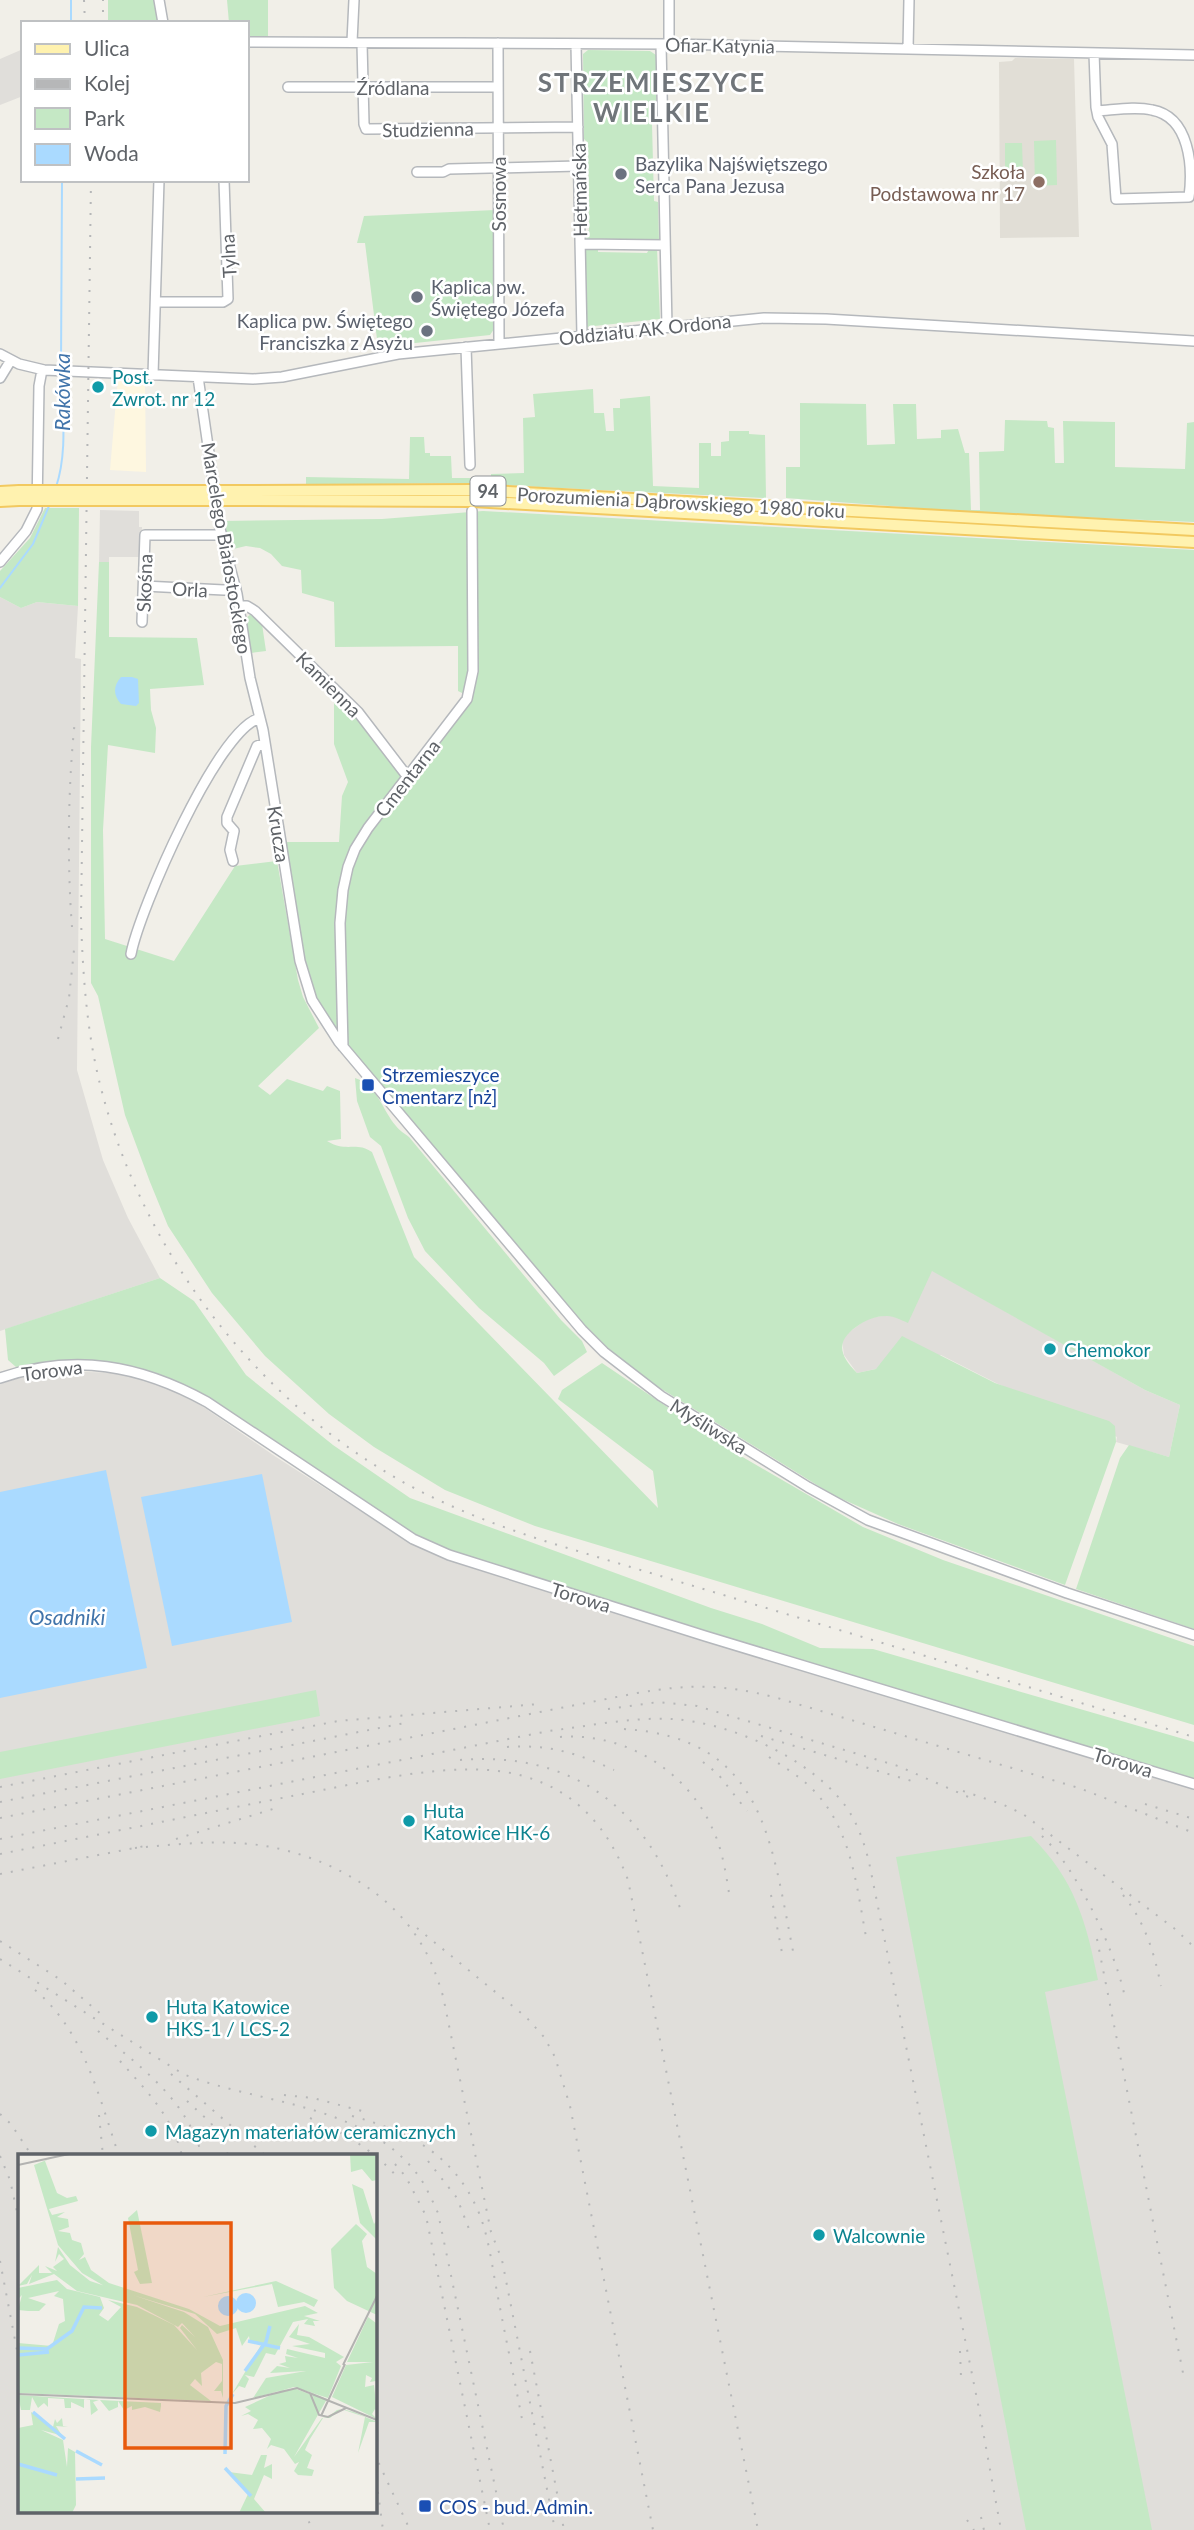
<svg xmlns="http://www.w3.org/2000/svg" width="1194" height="2530" font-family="Lato,sans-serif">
	<rect width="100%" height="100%" fill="#f1efe8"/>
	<path fill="#fef7e0" d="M118,377L145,379L146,472L110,470Z"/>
	<path fill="#e0deda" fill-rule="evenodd" d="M23,49V96L0,105V59Z
		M100,510L139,511V527H142L141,557H109V562H99Z
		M0,597L21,608L37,602L78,606L75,658L81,659L77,1070L103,1160L128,1218L160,1278L0,1331Z
		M932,1270L1145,1390L1180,1405L1169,1457L1116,1442L1117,1437L996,1383L941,1355L857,1373L844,1355L842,1340L844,1336L868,1318L890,1315L922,1290Z
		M58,1371L117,1373L141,1378L169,1389L199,1404L276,1457L409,1542L453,1561L1194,1788V2530H0V1384L31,1375ZM19,2156H374V2511H19Z"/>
	<path fill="#e1ded6" d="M1015,58L1074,59L1079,237L1000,238L999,62L1012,61Z"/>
	<path fill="#c5e8c5" d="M108,0H155L158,23H108Z
		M227,0H268V38H247V23H229Z
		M588,50L650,51L656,55V119L652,124L654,201L658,202L659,241H586V233L589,230L588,143L584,139L583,54Z
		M1056,140L1057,185L1035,186L1034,141Z
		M1005,143H1022L1023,172H1005Z
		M495,210L494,329L490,335L378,347L365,243H357L364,216Z
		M598,247V252L647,253L650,247L657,248L660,319L585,327L584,248Z
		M593,389L594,413H604L606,431H614L613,408H620V399L650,396L653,486L699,488V443H711V456H721V442L729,441V431H749V434L765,435L766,498L458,483L306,485V477L409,479L410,437H424L425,453H430V456H451L452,478H491V474L524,473L523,418L535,417L533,394Z
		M800,403L866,404L867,445L895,444L893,404H916L917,439L941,438V430L958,429L965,453H969L971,510H980L979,452L1004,451L1005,420L1047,421L1048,427L1054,428L1055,463H1064L1063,421L1115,422V467L1185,469L1187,423L1194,422V522L981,513L786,498V467H800Z
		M45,508H79L78,606L37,602L21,608L0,597V571L30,538Z
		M483,511L1194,550V1629L1076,1589L1120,1458L1129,1445L1169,1457L1180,1405L1145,1390L932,1271L908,1323C901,1320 894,1316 887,1316C874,1316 866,1320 856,1327C835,1342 840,1356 857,1373L876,1369L902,1336L995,1383L1109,1421L1115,1426L1116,1442L1065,1585L898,1524L833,1495L647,1380L607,1347L570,1310L337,1032L315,998L306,973L283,842H339L342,796L348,782L334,744V695L338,693L405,776L466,695L458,691V646L335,647L334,602L302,593L301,570L282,566L271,554L260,548L246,546L229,550L223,521L382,519Z
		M99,562H109V637L197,638L204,685L150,689L151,710L156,728L155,753L108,745L103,830L105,939L174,961L235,866L277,861L298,980L303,997L319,1028L258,1086L270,1095L287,1079L323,1091L327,1086L340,1091L341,1139L327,1141C347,1153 355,1141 372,1152L414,1257L658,1508L653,1471L558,1399L562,1390L602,1363L734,1452L863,1527L943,1560L1194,1646V1725L535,1526L445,1490L374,1447L329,1414L265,1356L212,1293L168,1226L150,1182L125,1115L98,996L91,983V747Z
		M251,614L262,624L266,651L251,653L246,618Z
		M355,1078C377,1085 383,1111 396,1126C399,1130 405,1134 409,1137L561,1320L582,1341L587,1352L554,1376L544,1363L479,1308L425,1251L408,1218L381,1146L370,1137L357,1101Z
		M160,1278L194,1301L246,1375L333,1445L410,1498L711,1608L762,1624L820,1648L873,1649L1194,1742V1780L781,1656L474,1560L409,1533L220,1405C149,1362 97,1356 16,1367L8,1360L5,1329Z
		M316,1690L320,1716L0,1779V1752Z
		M1031,1836C1075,1880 1086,1921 1098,1980L1045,1992L1152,2530H1026L896,1857Z"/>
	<path fill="#aadaff" d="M121,677H132L138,679L139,703L136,706L121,704C113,695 113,686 121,677Z
		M106,1470L147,1668L0,1698V1492Z
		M262,1474L292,1622L172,1646L141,1497Z"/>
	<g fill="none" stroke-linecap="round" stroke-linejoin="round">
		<path stroke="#aadaff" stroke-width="2" d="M71,23V0
			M61,366L62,180
			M56,487C68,451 62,412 62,375
			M0,588L33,544L49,506"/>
		<g stroke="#b5b8bc" stroke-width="12">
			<path id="minor" d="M159,0L163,23
				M247,42L669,44L1194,55
				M352,42L354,0
				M362,43L364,124L366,129L578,127
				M498,43L499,344
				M576,44L582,336
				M661,44L667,327
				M669,44V0
				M908,49L909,0
				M1094,53L1096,107L1098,117L1112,144L1116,199L1189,197C1193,167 1190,117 1152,110C1135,106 1114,110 1097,111
				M288,87H498
				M417,172H443L449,169L579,166
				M580,244L665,245
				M156,302H223L228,299L224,180
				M466,347L470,465
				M0,354L19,364L44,370L253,379L282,377L398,354L764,318L826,319L1194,341
				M153,375L159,180
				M198,377L220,529L237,594L250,678L263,730L300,961L312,1000L339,1042L582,1330L604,1352L661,1396L808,1487L868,1520L1067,1593L1194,1635
				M0,378L11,360
				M0,562L26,531L37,509L39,386L42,370
				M144,586L224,590L236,588
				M239,606H247L255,611L358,712L407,776
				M142,622L145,535H221
				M233,861L230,850L234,831L227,823V817L257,746L265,743
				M131,954C139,911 218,728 260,718
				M343,1047L340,923L343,890L348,867L355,849L368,828L467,699L473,671L472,511
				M0,1378C75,1353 140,1365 207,1402L413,1539L449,1555L705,1636L1194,1784"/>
		</g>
		<g stroke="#f2c960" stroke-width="14">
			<path id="major" d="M241,491L473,490L1194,530
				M0,492L19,491
				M241,500L472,501L1194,542
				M0,501L19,500"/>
		</g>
		<use href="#minor" stroke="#fff" stroke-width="9"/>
		<use href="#major" stroke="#fff2af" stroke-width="10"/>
		<path stroke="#b6b7b8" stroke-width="2" stroke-dasharray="2 9" stroke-linecap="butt" d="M84,0L85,23
			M103,23V0
			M91,180L81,919C83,978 87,1036 102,1092C146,1259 262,1407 414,1488C458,1511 504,1528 551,1543L1194,1737
			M72,927C67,863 68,784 75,720
			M58,1039L69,998L74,950
			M608,1709L658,1702L697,1706L898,1766L973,1799
			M624,1729C766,1738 771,1843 794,1956
			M761,1736L915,1782
			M560,1737C625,1732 688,1771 713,1830C723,1851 726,1875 730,1899
			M507,1747C548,1744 577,1753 614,1770
			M769,1757C785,1768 803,1778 816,1793C853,1833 857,1891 867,1942
			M460,1760C569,1751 645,1805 680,1908
			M703,1762L718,1774L747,1811
			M0,1787L338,1721L539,1704
			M963,1791L1004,1805L1023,1814L1175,1929L1194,1947
			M0,1802L410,1722
			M1145,1804L1194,1819
			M0,1818L637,1693C690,1684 721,1684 774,1697L1079,1788L1194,1833
			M1042,1836C1076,1867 1114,1949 1124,1993
			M0,1839L549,1731C589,1726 631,1717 671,1719C729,1722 808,1757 844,1804C857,1821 864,1842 869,1862L979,2409L1001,2530
			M176,1839L276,1808
			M135,1848C169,1845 203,1841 237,1843C305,1846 384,1882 420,1942C431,1959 437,1977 443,1996L491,2232L502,2260L555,2530
			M0,1854C97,1835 195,1815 292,1796C358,1784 459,1757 523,1776C577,1791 609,1829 628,1880L758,2530
			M0,1874L145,1846
			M771,1895L783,1958
			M1123,1895C1145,1922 1154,1952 1161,1986
			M417,1928L526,2017L544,2037L555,2057L570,2106L653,2530
			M1097,1939L1183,2373
			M0,1941L61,1980L102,2015
			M0,1959L183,2074C261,2105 362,2102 418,2175C426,2186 432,2200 438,2213L504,2530
			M35,1990C84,2031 99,2097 119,2156
			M98,2031C140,2067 187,2099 202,2156
			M120,2061C145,2089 173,2117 182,2156
			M171,2074L266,2156
			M284,2095L313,2098L366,2112
			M187,2101L211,2123L229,2156
			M0,2114L11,2124L32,2156
			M99,2115L103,2156
			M352,2116C410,2132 454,2154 479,2213C489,2238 492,2266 497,2292C505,2335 514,2377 522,2419
			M310,2118C344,2133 374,2150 398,2178
			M0,2156L10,2180L19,2221
			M428,2161L457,2198L469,2229
			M395,2164L406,2177L426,2216L490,2530
			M0,2261L19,2361
			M530,2351L564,2530
			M960,2351L961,2377
			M374,2453L410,2530
			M375,2470L383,2530
			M305,2511L312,2530
			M981,2517L984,2530
			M967,2520L974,2530"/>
		<g stroke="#f2c960" stroke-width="14" stroke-linecap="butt">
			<path id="major-bridge" d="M19,491H241
				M19,500H241"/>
		</g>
		<use href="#major-bridge" stroke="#fff2af" stroke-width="10"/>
	</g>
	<g fill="#6b7280" stroke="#fff" stroke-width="2.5">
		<circle cx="621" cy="174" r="7"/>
		<circle cx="417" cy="297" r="7"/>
		<circle cx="427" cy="331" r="7"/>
	</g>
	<circle fill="#8d6e63" stroke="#fff" stroke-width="2.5" cx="1039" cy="182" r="7"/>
	<g fill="#0f9aa8" stroke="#fff" stroke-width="2.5">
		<circle cx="98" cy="387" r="7"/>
		<circle cx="1050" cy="1349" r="7"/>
		<circle cx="409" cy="1821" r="7"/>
		<circle cx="152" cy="2017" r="7"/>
		<circle cx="151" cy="2131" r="7"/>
		<circle cx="819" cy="2235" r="7"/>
	</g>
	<g fill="#1a4fb4" stroke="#fff" stroke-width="2.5">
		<rect x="361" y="1078" width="14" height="14" rx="3.5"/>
		<rect x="418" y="2499" width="14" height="14" rx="3.5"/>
	</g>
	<g text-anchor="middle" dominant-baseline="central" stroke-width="5" stroke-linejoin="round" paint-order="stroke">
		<rect fill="#fff" stroke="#8f9295" stroke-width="2" x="470.5" y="476.5" width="35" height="29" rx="5"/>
		<g font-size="18" font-weight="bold" fill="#5f6368">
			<text x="488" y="491">94</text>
		</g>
		<g font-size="19" fill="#5f6368" stroke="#fff">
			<text transform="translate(720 45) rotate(1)">Ofiar Katynia</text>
			<text x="393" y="87">Źródlana</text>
			<text transform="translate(428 129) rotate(-1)">Studzienna</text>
			<text transform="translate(579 190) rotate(-91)">Hetmańska</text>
			<text transform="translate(498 194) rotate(-90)">Sosnowa</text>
			<text transform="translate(228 256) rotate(-93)">Tylna</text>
			<text transform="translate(645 329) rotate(-6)">Oddziału AK Ordona</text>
			<text transform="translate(681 502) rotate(3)">Porozumienia Dąbrowskiego 1980 roku</text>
			<text transform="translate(227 548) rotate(80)">Marcelego Białostockiego</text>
			<text transform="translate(144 583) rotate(-88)">Skośna</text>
			<text transform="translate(190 589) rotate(3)">Orla</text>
			<text transform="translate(329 684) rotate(45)">Kamienna</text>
			<text transform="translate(407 778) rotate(-52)">Cmentarna</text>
			<text transform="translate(279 834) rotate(81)">Krucza</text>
			<text transform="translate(52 1370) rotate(-7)">Torowa</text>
			<text transform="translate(709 1426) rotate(32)">Myśliwska</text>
			<text transform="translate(581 1597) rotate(17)">Torowa</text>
			<text transform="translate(1123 1762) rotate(17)">Torowa</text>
		</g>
		<g font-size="19" fill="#5b616d" stroke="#fff" text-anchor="start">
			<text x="635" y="163">Bazylika Najświętszego<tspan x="635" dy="22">Serca Pana Jezusa</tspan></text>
			<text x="431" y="286">Kaplica pw.<tspan x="431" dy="22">Świętego Józefa</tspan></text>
			<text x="413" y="320" text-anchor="end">Kaplica pw. Świętego<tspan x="413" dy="22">Franciszka z Asyżu</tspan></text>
		</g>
		<g font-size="19" fill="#785e54" stroke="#fff" text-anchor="end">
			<text x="1025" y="171">Szkoła<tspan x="1025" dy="22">Podstawowa nr 17</tspan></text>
		</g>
		<g font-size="19" fill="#0d838f" stroke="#fff" text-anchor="start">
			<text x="112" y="376">Post.<tspan x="112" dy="22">Zwrot. nr 12</tspan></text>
			<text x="1064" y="1349">Chemokor</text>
			<text x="423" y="1810">Huta<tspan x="423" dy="22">Katowice HK-6</tspan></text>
			<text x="166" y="2006">Huta Katowice<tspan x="166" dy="22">HKS-1 / LCS-2</tspan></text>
			<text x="165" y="2131">Magazyn materiałów ceramicznych</text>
			<text x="833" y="2235">Walcownie</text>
		</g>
		<g font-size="19" fill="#164399" stroke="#fff" text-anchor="start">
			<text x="382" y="1074">Strzemieszyce<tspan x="382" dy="22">Cmentarz [nż]</tspan></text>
			<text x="439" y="2506">COS - bud. Admin.</text>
		</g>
		<g font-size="21" font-style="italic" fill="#4174aa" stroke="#fff">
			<text transform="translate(61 392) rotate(-90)">Rakówka</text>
			<text x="67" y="1616">Osadniki</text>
		</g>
		<g font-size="26" font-weight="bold" letter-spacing="2" fill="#70757a" stroke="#fff">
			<text x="652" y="82">STRZEMIESZYCE<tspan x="652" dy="30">WIELKIE</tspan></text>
		</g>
	</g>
	<g transform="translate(18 2154)">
		<rect width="359" height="359" fill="#f1efe8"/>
		<path d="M332,0H359V26L354,27L344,15L333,18ZM36,3L27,7L39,39L49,44L58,42L60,47L31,55L34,61L47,58L39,63L50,65L51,73L40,77L52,79L54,86L63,89L66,100L61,106L67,103L73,116L91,129L171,155L202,172L287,152L300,159L286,162L302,167H295L297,172L286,170L290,165L275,168L257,201L248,199L236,223L227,221L231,225L227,234L221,232L214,240L243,191L232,188L231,182L224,192L218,174L199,180L177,160L88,133L64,119L40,91L16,11ZM334,30L345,35L356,70L359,66V86L342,69ZM119,56L134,129L122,130L116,118L120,116L110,64ZM338,70L349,80L344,87L349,113L359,120V161L329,147L316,134L313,95ZM40,93L52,111L72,127L166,158L190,173L205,206V244L203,237H196L204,227V210L198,208L183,219L184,232L177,225L172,231L193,247L0,239V189L34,192L41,170L47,167L45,145L36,142L41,137L10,144L28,150L21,157H10L0,156L4,141L0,145V134L39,126L49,135L82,143L86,154L81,161L90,167L103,153L90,146L119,153L156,171L179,196L162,174L164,171L177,183L164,169L160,173L119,151L59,137L36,120L11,130L14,121L9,130L0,132L21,111V119H34L27,112L39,117L35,113L46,105L41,100L37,108ZM258,127L300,146L296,153L286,148L260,153L254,130L185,143ZM350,163L358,169V227L352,228L354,224L348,221L347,233L356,231L359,258L357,255L354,260L359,265L314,243L328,211L355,208H329ZM281,170L279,181L291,183L326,203L318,208L323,212L310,244L276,233L235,244L248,224L288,217L252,219L259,212L272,214L261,210L268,208L267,202L280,204L268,200L269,195L307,204V199L274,192L292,190L271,183ZM278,235L294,241L298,255L294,239L309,245L276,303L304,264L310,263L319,256L324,255L336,258L359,268H351L340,299L347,263L323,255L312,264H305L292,285L287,296L294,301L289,314L296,316L294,322L280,321L276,317L281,308L277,310L266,295L253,291L249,295L253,285L244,274L235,275L240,266L230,260L223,262L233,257L227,253L264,236ZM0,241L81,246L75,248L80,256L73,261L72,246L66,245V254L53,248V254H47L46,245L30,244V253L26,249L20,254L14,243L12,256H3ZM82,246L143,249V252L142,258L127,253L114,256V252L106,256L100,247V253L91,257ZM13,258L35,273L37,265L39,269L44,264L45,272L50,273L38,272L46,285L38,280L23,276L45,286L49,313L50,294L57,298L58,351L54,359H0V274L15,271ZM243,301H249L246,314L254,310V325L246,321L236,345L248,359H221L230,340L211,318L234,321Z" fill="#c5e8c5"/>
		<path d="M218 149a10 10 0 1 1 20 0a10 10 0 1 1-20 0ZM200 152a10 10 0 1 1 20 0a10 10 0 1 1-20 0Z" fill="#aadaff"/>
		<path fill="none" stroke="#aadaff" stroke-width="3.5" d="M230,187L262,194M0,194L29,195L54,177L66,153L84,154M0,201L31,198M227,217L248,188L252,172M15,258L47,285M58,297L84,311M207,300L208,252L215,240M0,310L39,321M207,314L233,342M58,325L87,324"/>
		<path fill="none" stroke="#b3b3b1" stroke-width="2" d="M0,11L51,0M325,211L359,142M292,239L301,261L310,263L328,254M0,240L217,249L279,234L359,266M303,262L327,210"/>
		<path fill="#e8590c" fill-opacity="0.15" stroke="#e8590c" stroke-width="3.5" d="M107,69H213V294H107Z"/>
		<rect width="359" height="359" fill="none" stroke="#5f6368" stroke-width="3.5"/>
	</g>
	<rect x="21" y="21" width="228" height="161" fill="#ffffff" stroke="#bfc1c3" stroke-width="2"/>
	<rect x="35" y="44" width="35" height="10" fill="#fff2af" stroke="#bfc1c3" stroke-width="2"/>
	<text x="84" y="56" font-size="21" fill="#5f6368">Ulica</text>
	<rect x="35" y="79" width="35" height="10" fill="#b6b7b8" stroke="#bfc1c3" stroke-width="2"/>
	<text x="84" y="91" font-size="21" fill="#5f6368">Kolej</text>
	<rect x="35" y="108" width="35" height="21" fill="#c5e8c5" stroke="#bfc1c3" stroke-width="2"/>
	<text x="84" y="126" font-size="21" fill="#5f6368">Park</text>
	<rect x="35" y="144" width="35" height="21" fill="#aadaff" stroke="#bfc1c3" stroke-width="2"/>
	<text x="84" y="161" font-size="21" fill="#5f6368">Woda</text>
</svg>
